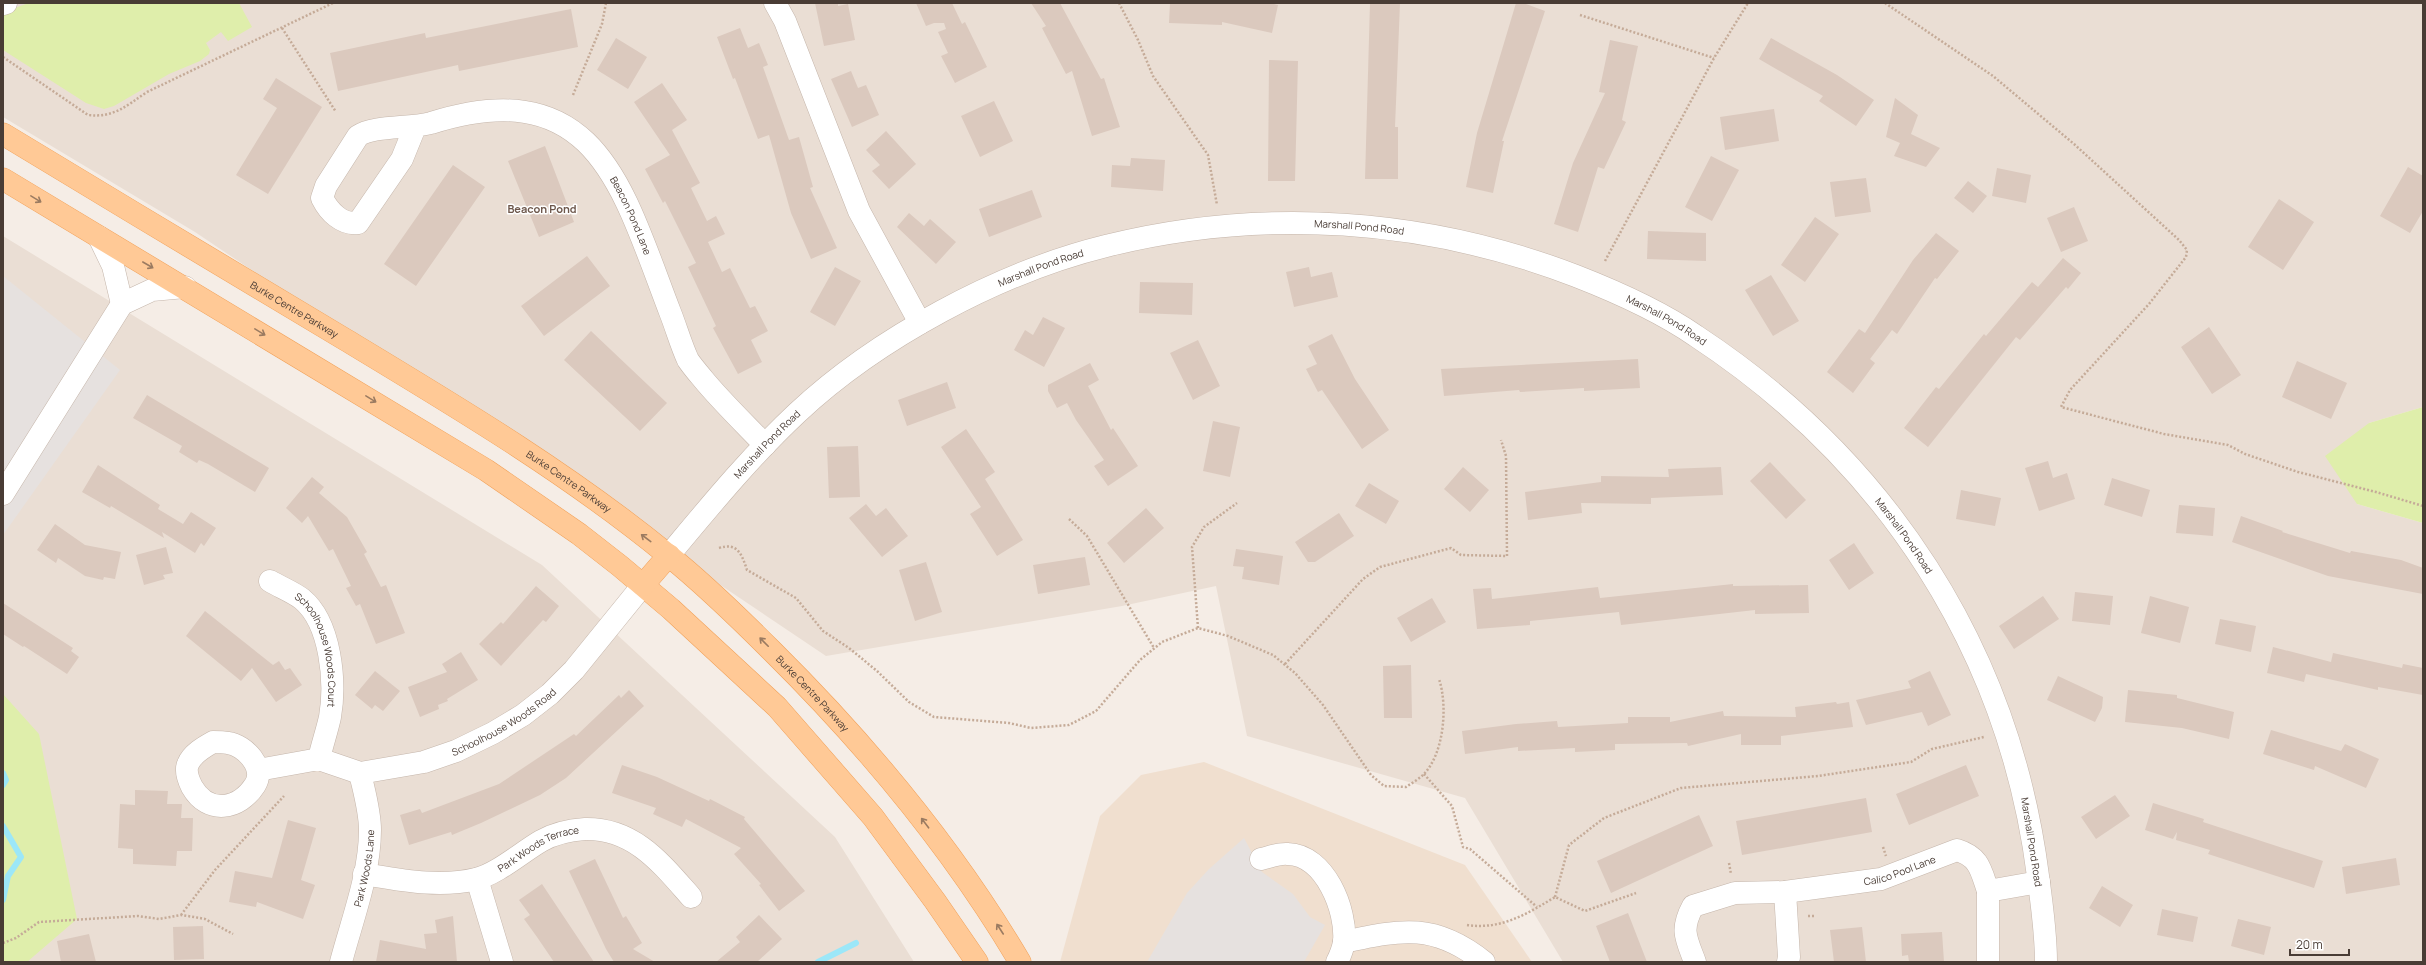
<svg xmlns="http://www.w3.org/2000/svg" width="2426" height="965" font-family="Manrope,sans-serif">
	<rect width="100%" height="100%" fill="#f5ede6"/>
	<path fill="#eaded4" d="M3,3H2423V407L2369,423L2357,504L2423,523V962H1563L1465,798L1247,736L1216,586L1122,606L826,656L195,232L3,117Z
		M3,236L542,565L835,837L914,962H3Z"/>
	<path fill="#f0dfcf" d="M1204,762L1465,865L1532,962H1060L1100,816L1141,775Z"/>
	<path fill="#dfeeab" d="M29,3H239L252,27L228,41L221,32L206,43L210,50L209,54L200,61L169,74L114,106L104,109L86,103L3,50V12Z
		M2423,407V523L2357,504L2325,456L2369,423Z
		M3,694L39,734L77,919L27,962H3Z"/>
	<path fill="#e6e1df" d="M3,276L120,370L3,535Z
		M1244,838L1262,872L1293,894L1310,917L1325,925L1304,962H1147L1187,893L1209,869Z"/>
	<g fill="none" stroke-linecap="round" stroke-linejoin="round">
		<path stroke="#9ce7f8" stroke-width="6" d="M3,773L6,780L3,785
			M3,826L21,857L8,876L3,900
			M818,962L856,943"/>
	</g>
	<path fill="#dbc9be" d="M815,3H838V6L848,4L855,40L824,46Z
		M916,3H952L962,24L965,22L987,67L955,83L941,56L948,53L938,32L946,29L944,23H934L926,26Z
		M1031,3H1060L1101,79L1104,78L1120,127L1092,136L1072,71L1066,74L1042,28L1046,26Z
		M1170,3H1270L1278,5L1272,33L1222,22V25L1169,23Z
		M1370,3H1400L1395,127H1398V179H1365Z
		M1516,3H1523L1545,11L1502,141H1504L1493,193L1466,187L1477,133Z
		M571,9L578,47L459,71L458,65L338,91L330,53L425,33L426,38Z
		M740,28L748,48L759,43L768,65L763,67L789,140L799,137L813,187L810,188L837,248L811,259L791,213L769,135L758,139L735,78L733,79L717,37Z
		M616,38L647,57L628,89L597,70Z
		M1771,38L1837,75L1874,100L1856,126L1819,101L1823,96L1759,59Z
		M1610,40L1638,46L1622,120L1626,122L1604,169L1598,167L1578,232L1554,224L1573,163L1605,93L1599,92Z
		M1269,60L1298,61L1295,181H1268Z
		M851,71L858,88L866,85L879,115L852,127L831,79Z
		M276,78L322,107L268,194L236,175L277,108L263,99Z
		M662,83L687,120L672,130L700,183L691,188L707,221L716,216L725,234L708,242L722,272L730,268L750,308L755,306L768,331L751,340L762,362L738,374L713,328L716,326L688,267L696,263L665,201L663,203L645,169L670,155L634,102Z
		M1895,98L1918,115L1911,134L1940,148L1926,167L1894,156L1900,143L1886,137Z
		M994,101L1013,141L980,157L961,116Z
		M1774,109L1779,141L1725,150L1720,117Z
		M886,131L916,164L889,189L872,171L880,165L866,150Z
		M545,146L574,222L539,237L508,161Z
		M1711,156L1739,170L1712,221L1685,207Z
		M1131,158L1165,160L1163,191L1111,187L1112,165L1130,166Z
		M453,165L485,187L416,286L384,264Z
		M2408,167L2423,176V211L2410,233L2380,216Z
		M1997,168L2031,175L2026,203L1992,196Z
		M1866,178L1871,212L1835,217L1830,182Z
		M1968,181L1987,196L1973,213L1954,198Z
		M1032,190L1042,217L989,237L979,209Z
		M2279,199L2314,222L2283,270L2248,247Z
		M2074,207L2088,241L2061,252L2047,218Z
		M909,213L924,226L930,219L956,242L936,264L897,227Z
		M1815,217L1839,234L1805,282L1781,265Z
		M1648,231L1706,233V261L1647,259Z
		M1936,233L1959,251L1937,279L1935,278L1897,334L1892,330L1870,359L1875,363L1853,393L1827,372L1859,329L1865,333L1913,260Z
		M587,256L610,286L544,336L521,306Z
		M2063,258L2081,273L2068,289L2066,287L2020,340L2016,337L1928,447L1904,428L1936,387L1939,389L1984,334L1986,336L2032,282L2038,287Z
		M835,267L861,281L835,326L810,312Z
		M1309,267L1311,277L1332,272L1338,297L1294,307L1286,272Z
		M1771,275L1799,321L1773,336L1745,290Z
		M1140,282L1193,283L1192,315L1139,313Z
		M1043,317L1065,328L1044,367L1014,350L1025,330L1033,335Z
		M2209,327L2241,375L2212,394L2181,347Z
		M591,331L667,403L640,431L564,360Z
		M1332,334L1355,379L1389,430L1362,449L1322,390L1318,392L1306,369L1317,364L1308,346Z
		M1198,340L1220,386L1193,400L1170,353Z
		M1638,359L1640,388L1584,391V388L1520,392L1519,390L1444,396L1441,369Z
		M2297,361L2347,383L2331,419L2282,397Z
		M1090,363L1099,380L1088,386L1111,430L1113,428L1138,466L1108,486L1094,466L1104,460L1076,420L1067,403L1057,408L1048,391V385Z
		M947,382L956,408L907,426L898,400Z
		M147,395L269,468L255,492L208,464L199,460L197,463L179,452L182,446L133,418Z
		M1213,421L1240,427L1230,477L1203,471Z
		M966,429L995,472L985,479L1023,540L997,556L970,514L981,507L941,447Z
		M858,446L860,497L829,498L827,447Z
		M2048,461L2053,478L2067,473L2075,499L2039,511L2025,468Z
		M1770,462L1806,500L1786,519L1750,481Z
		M98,465L160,505L158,509L183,524L191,512L216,528L204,546L201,543L195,553L162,532L164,538L111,506L110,508L82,492Z
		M1463,467L1489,490L1470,512L1444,489Z
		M1721,467L1723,495L1651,498V504L1581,503L1582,513L1528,520L1525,492L1601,482V476L1669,477L1668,469Z
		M312,477L324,487L319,493L347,517L367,552L364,554L381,587L386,585L405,633L376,644L360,604L356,606L346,588L351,586L333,549L329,551L308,516L302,523L286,508Z
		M2112,478L2150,490L2142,517L2104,505Z
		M1369,483L1399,501L1386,524L1355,506Z
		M1961,490L2001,498L1995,526L1956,519Z
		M866,504L876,516L886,508L908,536L882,557L849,518Z
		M2179,505L2215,508L2213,536L2176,533Z
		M1146,508L1164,528L1124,563L1107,543Z
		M1339,513L1354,536L1315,562H1308L1295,542Z
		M2241,516L2283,531L2282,532L2350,553L2351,551L2401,560L2423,568V594L2328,576L2232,542Z
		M55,524L85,545L121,552L115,579L104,577L103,580L85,576L58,558L56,563L37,550Z
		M1854,543L1874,573L1849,590L1829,560Z
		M166,547L173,573L163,575L165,579L144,585L136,555Z
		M1236,549L1283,556L1279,585L1242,579L1244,567L1233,566Z
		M1085,557L1090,585L1038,594L1033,565Z
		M926,562L942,612L915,621L899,570Z
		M1733,584V586L1808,585L1809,613L1755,614V610L1621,625L1619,612L1530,621V625L1477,629L1473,589L1491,588L1492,599L1598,587L1600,598Z
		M536,586L559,606L546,622L543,620L501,666L479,644L501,622L503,624Z
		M2075,592L2113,596L2110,625L2072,621Z
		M2043,596L2059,619L2014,649L1999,626Z
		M2150,596L2189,607L2180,643L2141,633Z
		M1432,598L1446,622L1411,642L1397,618Z
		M3,603L73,648L71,651L79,657L67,674L24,646L23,647L3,634Z
		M205,611L273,665L279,661L285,670L290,668L302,685L276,702L252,668L241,681L186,636Z
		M2220,619L2256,626L2251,652L2215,644Z
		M2273,647L2331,662L2333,653L2402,668L2403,664L2423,668V695L2378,687V690L2306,674L2304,682L2267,673Z
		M461,652L478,680L447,699L448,701L438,705L439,709L420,717L408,687L447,672L442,664Z
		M1411,665L1412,718H1384L1383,666Z
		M375,671L400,691L383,711L375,705L372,709L355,695Z
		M1930,671L1951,715L1928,726L1922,712L1866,725L1856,700L1911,688L1908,681Z
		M2058,676L2103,697L2102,708L2095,722L2047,700Z
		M629,690L644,706L566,778L540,795L481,823L452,835L451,832L409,845L400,815L420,809L422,813L499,784L574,734L576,736L619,695L621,698Z
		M2128,690L2177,695V698L2234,712L2229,739L2182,728L2125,722Z
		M1836,702L1837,704L1849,702L1853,727L1781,736V745H1741V734L1688,746L1687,743L1615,744V750L1575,752V748L1518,751V747L1465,754L1462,731L1516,724L1557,721L1558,727L1628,723V717H1670V722L1723,711L1724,716L1796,717L1795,707Z
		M2271,730L2341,751L2345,744L2379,759L2366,788L2315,766L2314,770L2263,754Z
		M622,765L657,777L709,801L710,799L745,817L744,819L805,891L779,911L759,885L761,884L734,854L741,848L686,819L682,827L653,814L656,808L612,793Z
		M1966,765L1979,796L1909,825L1896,794Z
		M135,790L168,791L167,804H182L181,818H193L192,851H177L176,866L133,864V849L118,848L120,804L135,805Z
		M2115,795L2130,816L2096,839L2081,817Z
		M1866,798L1872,832L1742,855L1736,821Z
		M2153,803L2204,819L2203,822L2323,861L2314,888L2208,854L2210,850L2176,840L2177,832L2173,839L2145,830Z
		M1699,815L1713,846L1611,893L1597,861Z
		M288,820L316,828L301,880L315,885L303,919L257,902L256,907L229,902L235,871L272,878Z
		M2396,858L2400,885L2346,894L2342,867Z
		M595,859L623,918L626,916L642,943L633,949L655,962H614L606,949L569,871Z
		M542,884L594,962H554L537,937L524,919L530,915L519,900Z
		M2102,886L2133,905L2120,927L2089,908Z
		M2162,909L2198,917L2193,942L2157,935Z
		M1628,913L1647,962H1610L1596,926Z
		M759,915L782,939L757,962H716L740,942L736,937Z
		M453,916L457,962H376L380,940L426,949L424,934L437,933L435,920Z
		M2238,919L2271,927L2264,955L2231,946Z
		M203,926L204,959L174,960L173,927Z
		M1862,927L1866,962H1834L1830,930Z
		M1942,932L1944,962H1909L1908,955L1902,956L1901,934Z
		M89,934L96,962H61L57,941Z"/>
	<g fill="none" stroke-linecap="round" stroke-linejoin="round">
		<g stroke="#c5b6ab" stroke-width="23">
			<g id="minor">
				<path d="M775,3L785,21L859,211L920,323"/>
				<path d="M3,4L6,3"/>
				<path id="s1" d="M415,127L402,159L358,223C342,225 329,212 322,198L326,186L358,136C374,125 409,129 431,123C596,71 622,187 670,312C676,327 681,345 688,360C692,366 698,373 703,379C722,402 744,423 765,445"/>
				<path d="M99,237L113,266L122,304"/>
				<path d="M3,494L122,304L152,290L185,287"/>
				<path id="s2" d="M669,555C710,506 750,457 797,413C877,338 1000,272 1106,246C1263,207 1426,218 1576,276C1617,292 1660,311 1696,336C1886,461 2009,649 2038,876C2042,905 2046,933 2046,962"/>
				<path id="s3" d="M270,581C280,587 293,592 302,599C331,623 336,682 330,717C327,731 322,745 319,759"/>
				<path d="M213,742C218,742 223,742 228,743C245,745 266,768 255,785C239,810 208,815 192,787C189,781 185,771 188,764C192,754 204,747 213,742Z"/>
				<path id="s4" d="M258,770L319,759L360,773L424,762L456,751L493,733L523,715L550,694L574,670L643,585"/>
				<path d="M1261,859C1270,857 1279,853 1288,854C1325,855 1347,910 1344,942C1343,948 1340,956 1337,962"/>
				<path id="s5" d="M364,874C401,880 439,888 476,879C497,874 522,852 541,841C555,833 570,830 585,829C634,828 661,863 691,897"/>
				<path d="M477,879L502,962"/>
				<path d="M1988,891V962"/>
				<path d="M1785,892L1789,957L1788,962"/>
				<path d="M1344,942C1403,929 1435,923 1484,962"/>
				<path id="s6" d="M341,962C352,920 370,874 370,830C370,811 364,791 360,773"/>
				<path id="s7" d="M1695,962C1686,938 1680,930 1693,906L1735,893L1785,892L1881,879L1957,850C1980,857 1981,871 1988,891L2039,882"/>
			</g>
		</g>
		<g stroke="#f1a159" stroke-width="23">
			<g id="major">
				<path id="s8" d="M3,134C117,203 232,272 346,340C457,407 568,473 668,555C704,584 738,617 771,650C866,744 952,847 1020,962"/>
				<path d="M3,179L486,470L579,534L620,566L671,609L777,707L873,817L935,901L977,962"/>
				<path d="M643,585L669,555"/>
			</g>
		</g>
		<path stroke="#c5ab98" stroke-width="2.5" stroke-dasharray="2 2" stroke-linecap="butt" d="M1119,3L1138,40L1153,76L1208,155L1217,205
			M1885,3L1993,76L2074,144L2179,240L2187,250L2186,257L2149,304L2070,390L2061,407L2164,434L2228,445L2245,454L2298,472L2376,492L2423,506
			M1580,15L1714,58
			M282,28L336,112
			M3,57L88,115C114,118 126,106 147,92L333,3
			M573,95L602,24L606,3
			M1605,261L1714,58L1748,3
			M1069,519L1087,536L1154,648
			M719,548C738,542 742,555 747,570L796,598L823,631L849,648L877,671L909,702L934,717L1009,723L1031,728L1069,725L1096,711L1140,660L1162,642L1198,628L1228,636L1273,655L1295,673L1323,705L1371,775L1384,786L1406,787C1412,783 1419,779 1424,774C1444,753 1448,706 1439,679
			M1198,628L1192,547L1204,527L1237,503
			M1285,664L1363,579L1380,567L1451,548L1461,555L1507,556L1506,456L1501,440
			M1424,774L1452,806L1463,847L1470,849L1537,907
			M1883,847L1886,856
			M1729,863L1731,874
			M1555,897L1569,845L1604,818L1681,788L1818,776L1911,762L1932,749L1984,737
			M181,915L215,870L284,796
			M1808,916H1815
			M1467,925C1501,930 1527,914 1555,897L1585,911L1636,893
			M3,943L16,938L39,922L138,916L159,919L181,915L194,917L205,919L233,934"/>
		<use href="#minor" stroke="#fff" stroke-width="22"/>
		<use href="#major" stroke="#ffc996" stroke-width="22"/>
	</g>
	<defs><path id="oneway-shaft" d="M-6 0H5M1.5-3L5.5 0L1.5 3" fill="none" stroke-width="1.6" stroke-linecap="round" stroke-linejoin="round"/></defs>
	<g stroke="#9b7b61">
		<use href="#oneway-shaft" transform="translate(36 199) rotate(31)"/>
		<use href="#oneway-shaft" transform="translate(148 265) rotate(30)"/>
		<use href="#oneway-shaft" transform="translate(260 332) rotate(31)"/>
		<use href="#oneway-shaft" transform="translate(371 399) rotate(31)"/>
		<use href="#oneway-shaft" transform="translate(646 538) rotate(-143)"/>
		<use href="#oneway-shaft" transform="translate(764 642) rotate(-135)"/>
		<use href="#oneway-shaft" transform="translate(925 823) rotate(-127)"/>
		<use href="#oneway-shaft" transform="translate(1000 929) rotate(-123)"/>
	</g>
	<g text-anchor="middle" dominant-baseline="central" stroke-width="3" stroke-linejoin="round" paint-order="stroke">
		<g font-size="10" fill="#493c35" stroke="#fff">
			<text stroke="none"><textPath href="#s1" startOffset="557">Beacon Pond Lane</textPath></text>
			<text stroke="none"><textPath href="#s2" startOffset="801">Marshall Pond Road</textPath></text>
			<text stroke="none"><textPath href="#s2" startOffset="477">Marshall Pond Road</textPath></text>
			<text stroke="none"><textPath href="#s8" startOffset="340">Burke Centre Parkway</textPath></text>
			<text stroke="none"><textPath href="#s2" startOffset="1125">Marshall Pond Road</textPath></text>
			<text stroke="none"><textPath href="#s2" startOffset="148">Marshall Pond Road</textPath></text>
			<text stroke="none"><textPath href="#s8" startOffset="664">Burke Centre Parkway</textPath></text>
			<text stroke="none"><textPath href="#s2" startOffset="1449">Marshall Pond Road</textPath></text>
			<text stroke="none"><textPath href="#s3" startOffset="91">Schoolhouse Woods Court</textPath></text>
			<text stroke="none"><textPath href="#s8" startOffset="988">Burke Centre Parkway</textPath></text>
			<text stroke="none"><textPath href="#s4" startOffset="260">Schoolhouse Woods Road</textPath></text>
			<text transform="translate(2032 842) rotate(81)">Marshall Pond Road</text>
			<text stroke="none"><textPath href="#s5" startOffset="183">Park Woods Terrace</textPath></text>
			<text stroke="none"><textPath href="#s6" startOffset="97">Park Woods Lane</textPath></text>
			<text stroke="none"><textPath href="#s7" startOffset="270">Calico Pool Lane</textPath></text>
		</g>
		<g font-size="11" font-weight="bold" fill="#6d574b" stroke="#fff">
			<text x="542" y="208">Beacon Pond</text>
		</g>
	</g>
	<rect width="2426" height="965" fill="none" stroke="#493c35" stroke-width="8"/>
	<path d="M2290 949v6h59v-6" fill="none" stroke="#493c35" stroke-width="2"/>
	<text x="2296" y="949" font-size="12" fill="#493c35" stroke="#ffffff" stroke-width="3" paint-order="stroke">20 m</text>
</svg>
